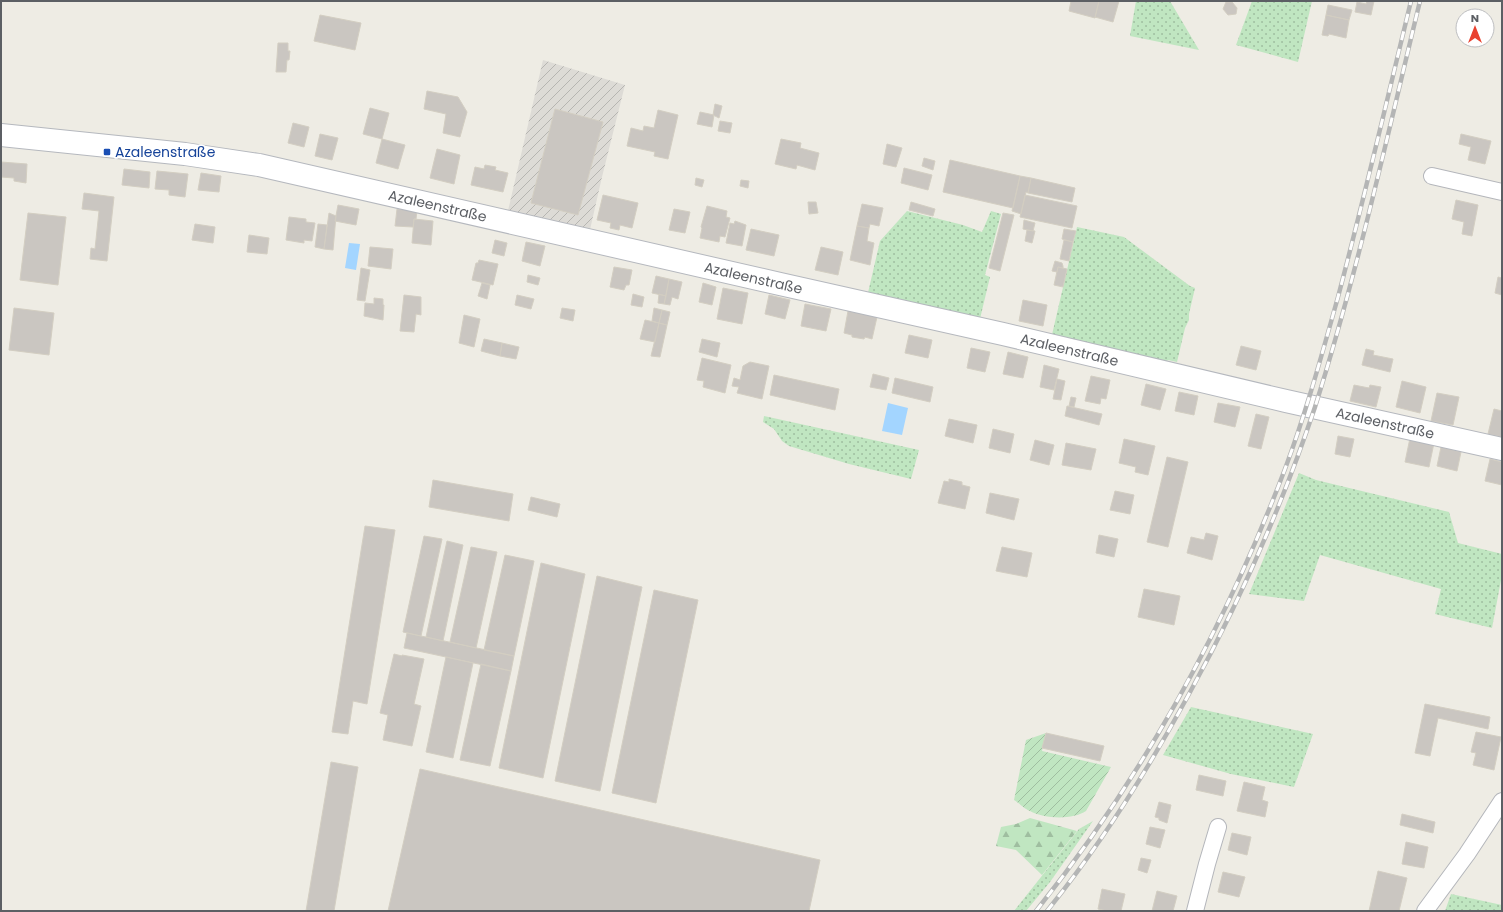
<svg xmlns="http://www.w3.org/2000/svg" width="1503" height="912" font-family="Poppins,sans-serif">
	<defs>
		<pattern id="industrial-furrows" width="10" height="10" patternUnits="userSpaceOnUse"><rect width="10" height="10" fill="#dddbd6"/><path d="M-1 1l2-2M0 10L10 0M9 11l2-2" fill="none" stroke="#b6b5b1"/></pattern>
		<pattern id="grass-dots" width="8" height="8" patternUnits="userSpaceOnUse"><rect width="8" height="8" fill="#c0e6c1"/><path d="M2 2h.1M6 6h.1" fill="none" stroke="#9fbea0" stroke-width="1.8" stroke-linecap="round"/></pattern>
		<pattern id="forest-firs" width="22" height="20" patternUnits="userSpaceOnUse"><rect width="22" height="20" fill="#c0e6c1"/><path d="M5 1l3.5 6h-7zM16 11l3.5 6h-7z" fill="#9fbea0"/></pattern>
		<pattern id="garden-furrows" width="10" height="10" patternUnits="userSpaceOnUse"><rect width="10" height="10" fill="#c0e6c1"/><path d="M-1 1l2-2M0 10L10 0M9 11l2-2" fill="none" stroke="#9fbea0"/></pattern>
	</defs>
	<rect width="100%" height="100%" fill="#eeece4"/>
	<path fill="url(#industrial-furrows)" d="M543,60L625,85L602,177L589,234L507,215Z"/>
	<path fill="url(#grass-dots)" d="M1136,1H1170L1199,50L1130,36Z
		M1252,1H1312L1298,62L1236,45Z
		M907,211L963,225L982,232L991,211L1001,214L985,275L990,277L979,323L867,297L880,241Z
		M1077,227L1124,237L1190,286L1195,288L1189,314V320L1185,328L1177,362L1168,360L1165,363L1051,339Z
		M764,416L919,450L911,479L849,464L789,446L782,441L774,429L763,422Z
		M1299,473L1316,480L1449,512L1458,543L1502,554V575L1492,628L1435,614L1441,589L1320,555L1304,601L1249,594Z
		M1191,707L1313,734L1294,787L1231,774L1163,755Z
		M1093,821L1050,882L1026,911H1014L1079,829Z
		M1451,894L1502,905V911H1445Z"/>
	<path fill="url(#forest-firs)" d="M1030,818L1077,831L1042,875L1016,850L996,846L1001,827L1016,824Z"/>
	<path fill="url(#garden-furrows)" d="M1046,733L1042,751L1111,767L1086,811C1073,820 1044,819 1030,811C1024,809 1019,803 1014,800L1026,740Z"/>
	<path fill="#a3d5ff" d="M349,243L360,244L356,270L345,268Z
		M888,403L908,408L902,435L882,431Z"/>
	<path fill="#cac6c1" stroke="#d3cec2" d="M1071,1H1099L1095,18L1069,11Z
		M1099,1H1119L1113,22L1095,17Z
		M1367,1H1374L1371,15L1355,12L1357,2L1366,4Z
		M1226,2H1232L1237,8L1236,14L1228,15L1223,9Z
		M1328,5L1352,10L1349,20L1326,15Z
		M320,15L361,23L355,50L314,41Z
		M1326,15L1349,20L1346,38L1329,34L1328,36L1322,35Z
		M278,43H288V51H290L289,60H287L286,72H276Z
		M427,91L458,97L467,112L460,137L443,133L446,114L424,109Z
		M715,104L722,106L719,118L713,115Z
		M370,108L389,113L382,139L363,134Z
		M555,109L603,122L578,215L531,203Z
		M658,110L678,115L668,159L654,156L655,152L627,146L631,128L643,131L644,126L654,128Z
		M700,112L714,115L712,127L697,124Z
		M720,121L732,123L730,133L718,131Z
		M293,123L309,127L304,147L288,143Z
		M320,134L338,138L332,160L315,156Z
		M1461,134L1491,141L1485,164L1468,160L1471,147L1459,144Z
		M382,139L405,145L398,169L376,163Z
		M781,139L801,143L800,148L819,153L815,170L797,165L796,169L775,164Z
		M887,144L902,148L896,167L883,164Z
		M437,149L460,155L454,184L430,178Z
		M924,158L935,161L933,170L922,166Z
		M950,160L1020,176L1013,208L943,192Z
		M1,162L27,164L26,183L14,181V178L1,177Z
		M485,165L496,167L495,170L508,173L503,192L471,185L475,167L484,169Z
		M904,168L932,175L928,190L901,183Z
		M124,169L150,172L149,188L122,185Z
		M157,171L188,174L185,197L169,195V190L155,189Z
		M201,173L221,176L219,192L198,190Z
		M1020,176L1031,178L1028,193L1026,192L1021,214L1012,211Z
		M696,178L704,180L702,187L695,185Z
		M1031,178L1075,188L1072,202L1028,193Z
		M741,180L749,181L748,188L740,186Z
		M84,193L114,197L107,261L90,259L91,248L95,249L99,211L82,209Z
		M603,195L638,203L632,228L620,225L619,230L610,228L611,223L597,220Z
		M1025,195L1077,206L1072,228L1020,217Z
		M1456,200L1478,205L1472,236L1462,234L1464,222L1452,219Z
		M808,202H816L818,213L809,214Z
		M911,202L935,209L933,216L909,210Z
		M862,204L883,208L879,226L870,224L869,228L857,226Z
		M338,205L359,209L356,225L335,221Z
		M707,206L727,211L726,217L730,218L725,237L720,236L719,242L700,238L702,228L701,227Z
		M397,209L417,211L416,219H414L413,227L395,226Z
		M674,209L690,212L685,233L669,230Z
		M28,213L66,217L58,285L20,280Z
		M329,213L336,216L333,250L324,249Z
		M1003,213L1014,215L1000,271L989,268Z
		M289,217L306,219V222L315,223L312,241L304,240V243L286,240Z
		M414,219L433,221L431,245L412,243Z
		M1024,220L1035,223L1033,231L1023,229Z
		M735,221L746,225L742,246L726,243L730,223L734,224Z
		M195,224L215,227L213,243L192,240Z
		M318,224L327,225L324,249L315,247Z
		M857,226L869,228L867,241L874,243L870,265L850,260Z
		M751,229L779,235L774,256L746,250Z
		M1064,229L1076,231L1073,242L1062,239Z
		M1027,230L1035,231L1032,243L1025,241Z
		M249,235L269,238L267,254L247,252Z
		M495,240L507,243L504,256L492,253Z
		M1064,240L1073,242L1069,261L1060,259Z
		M526,242L545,246L540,266L522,261Z
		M370,247L393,249L391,269L368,266Z
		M821,247L843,252L838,275L815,270Z
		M479,260L498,264L493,285L472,280L476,263H478Z
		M1055,261L1062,263L1063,266V268L1058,267L1057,272L1052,271Z
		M614,267L632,270L629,285H626L624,290L610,287Z
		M1058,267L1067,269L1063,287L1054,285Z
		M361,268L370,270L365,301L357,300Z
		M528,275L540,278L538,285L527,282Z
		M656,276L669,279L666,296L652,293Z
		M1498,277L1502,278V295L1495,293Z
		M669,279L682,282L678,299L672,297L670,305L664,304Z
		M482,283L490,285L487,299L478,296Z
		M703,283L716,287L712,305L699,302Z
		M723,288L748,293L742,324L717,319Z
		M633,294L644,297L642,307L631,305Z
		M659,294L666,296L664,304L658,303Z
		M404,295L421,297V315L416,314L414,332L400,331Z
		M517,295L534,299L531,309L515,305Z
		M769,295L790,300L785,319L765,314Z
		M374,298L383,299V305H384L383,320L364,316L365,303L374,304Z
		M1023,300L1047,305L1043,326L1019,321Z
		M805,304L831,309L826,331L801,326Z
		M14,308L54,313L49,355L9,350Z
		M562,308L575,310L573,321L560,318Z
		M654,308L662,310L659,323L652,321Z
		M662,310L670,312L667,325L659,323Z
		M848,311L877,317L872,339L865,337L864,339L852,337V335L844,333Z
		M464,315L480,319L474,347L459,343Z
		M645,320L659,323L655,342L640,339Z
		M659,323L667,325L660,357L651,356Z
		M909,335L932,340L928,358L905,353Z
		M484,339L502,343L500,356L481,351Z
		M702,339L720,343L717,357L699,352Z
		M502,343L519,347L516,359L500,356Z
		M1241,346L1261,351L1256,370L1236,365Z
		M971,348L990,352L985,372L967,368Z
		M1366,349L1374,351L1373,355L1393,359L1390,372L1362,365Z
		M1008,352L1028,357L1023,378L1003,374Z
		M702,358L731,365L725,393L703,387L704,381L697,380Z
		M750,362L769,366L762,399L737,393L739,387L732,386L734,378L740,380L743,366Z
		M1044,365L1059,369L1054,390L1040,387Z
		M873,374L889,378L886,390L870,387Z
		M774,375L839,389L835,410L770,395Z
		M1091,376L1110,380L1106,399L1101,398L1100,404L1085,401Z
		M895,378L933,387L930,402L892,393Z
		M1057,379L1065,381L1061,400L1053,399Z
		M1402,381L1426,387L1420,413L1396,407Z
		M1146,384L1166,389L1160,410L1141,405Z
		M1354,385L1369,388L1370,385L1381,387L1376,407L1350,401Z
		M1179,392L1198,396L1194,415L1175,411Z
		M1437,393L1459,397L1453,425L1431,421Z
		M1071,397L1076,398L1074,407L1069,406Z
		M1218,403L1240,407L1235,427L1214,422Z
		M1067,406L1102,414L1099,425L1065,416Z
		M1494,409L1502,411V437L1488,434Z
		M1256,414L1269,417L1261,449L1248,446Z
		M949,419L977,425L973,443L945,436Z
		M993,429L1014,434L1010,453L989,448Z
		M1338,436L1354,439L1350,457L1335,454Z
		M1410,438L1434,443L1429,467L1405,462Z
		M1124,439L1155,446L1148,475L1135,472L1136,467L1119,463Z
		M1035,440L1054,445L1049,465L1030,460Z
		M1066,443L1096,449L1091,470L1062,465Z
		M1441,447L1461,452L1457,471L1437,466Z
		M1167,457L1188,462L1168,547L1147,542Z
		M1490,459L1502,462V485L1485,481Z
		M949,479L962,482V485L970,487L965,509L938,503L944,481L949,482Z
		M433,480L513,494L509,521L429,507Z
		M1115,491L1134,495L1130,514L1110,510Z
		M990,493L1019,499L1014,520L986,513Z
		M531,497L560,504L557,517L528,510Z
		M365,526L395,530L367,704L353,701L348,734L332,732Z
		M1206,533L1218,536L1212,560L1187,553L1191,537L1204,540Z
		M1099,535L1118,539L1114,557L1096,553Z
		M424,536L442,539L421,636L403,632Z
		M447,541L463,545L443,641L426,637Z
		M471,547L497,552L476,648L450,642Z
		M1002,547L1032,553L1027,577L996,571Z
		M505,555L534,561L514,656L484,650Z
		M541,563L585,574L543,778L499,768Z
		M597,576L642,587L600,791L555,781Z
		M1144,589L1180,596L1174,625L1138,617Z
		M654,590L698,600L656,803L612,793Z
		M407,633L514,656L511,671L404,648Z
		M394,654L402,656V655L424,659L414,704L421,706L412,746L383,740L388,715L380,713Z
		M446,657L473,663L453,758L426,752Z
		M481,664L511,671L490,766L460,760Z
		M1425,704L1490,717L1488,729L1438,718L1430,756L1415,753Z
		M1476,732L1501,737L1494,770L1473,765L1476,753L1471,752Z
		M1046,733L1104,746L1100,761L1042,748Z
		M331,762L358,767L334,911H306Z
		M420,769L820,860L809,911H388Z
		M1199,775L1226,781L1223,796L1196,790Z
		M1244,782L1265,787L1262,800L1268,802L1265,817L1237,811Z
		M1159,802L1171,805L1167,823L1159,820V818L1155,817Z
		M1402,814L1435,822L1433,833L1400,825Z
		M1150,827L1165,830L1160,848L1146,844Z
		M1232,833L1251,837L1247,855L1228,850Z
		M1406,842L1428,847L1424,868L1402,864Z
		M1141,858L1151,860L1147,873L1138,870Z
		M1378,871L1407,878L1399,911H1369Z
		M1223,872L1245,877L1239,897L1218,892Z
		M1102,889L1125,894L1121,911H1107L1098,909Z
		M1157,891L1177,896L1173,911H1152Z"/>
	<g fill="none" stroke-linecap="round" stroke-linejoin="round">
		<g stroke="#b4b6bb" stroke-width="18">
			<path id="street" d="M1432,176L1502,192
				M1195,911L1207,864L1218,827
				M1425,911L1467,854L1502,801"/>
		</g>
		<g stroke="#b5b8be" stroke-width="24">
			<g id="secondary">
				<path id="s1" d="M1,135L185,154L259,165L780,284L1003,334L1286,401L1502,449"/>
			</g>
		</g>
		<use href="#street" stroke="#fff" stroke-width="16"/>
		<use href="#secondary" stroke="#fff" stroke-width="22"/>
		<g stroke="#b4b5b5" stroke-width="4.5">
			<path id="rail" d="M1036,911C1142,778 1225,627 1285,469C1306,413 1322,354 1338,297C1364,199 1387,100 1411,1
				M1047,911C1101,844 1148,770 1189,694C1239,603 1282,506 1315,407C1357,274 1387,137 1420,1"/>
		</g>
		<use href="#rail" stroke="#fff" stroke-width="3" stroke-dasharray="9" stroke-linecap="butt"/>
	</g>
	<rect fill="#1a4fb4" stroke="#fff" stroke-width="1.5" x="103" y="148" width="8" height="8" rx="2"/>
	<g text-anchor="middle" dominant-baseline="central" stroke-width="3.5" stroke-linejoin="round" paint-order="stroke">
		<g font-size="14" fill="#164399" stroke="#fff" text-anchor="start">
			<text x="115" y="152">Azaleenstraße</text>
		</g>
		<g font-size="14" fill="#5c5f64" stroke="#fff">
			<text stroke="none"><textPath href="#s1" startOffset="443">Azaleenstraße</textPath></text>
			<text stroke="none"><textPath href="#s1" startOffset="767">Azaleenstraße</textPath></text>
			<text stroke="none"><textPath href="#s1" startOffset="1091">Azaleenstraße</textPath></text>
			<text stroke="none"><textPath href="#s1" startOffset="1415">Azaleenstraße</textPath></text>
		</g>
	</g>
	<rect width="1503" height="912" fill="none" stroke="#5c5f64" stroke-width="4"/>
	<g transform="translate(1475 28)"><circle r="19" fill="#ffffff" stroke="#bebfc1"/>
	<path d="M0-3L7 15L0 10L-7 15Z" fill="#e9412f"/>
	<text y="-6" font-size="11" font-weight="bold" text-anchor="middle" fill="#5c5f64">N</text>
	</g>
</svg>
